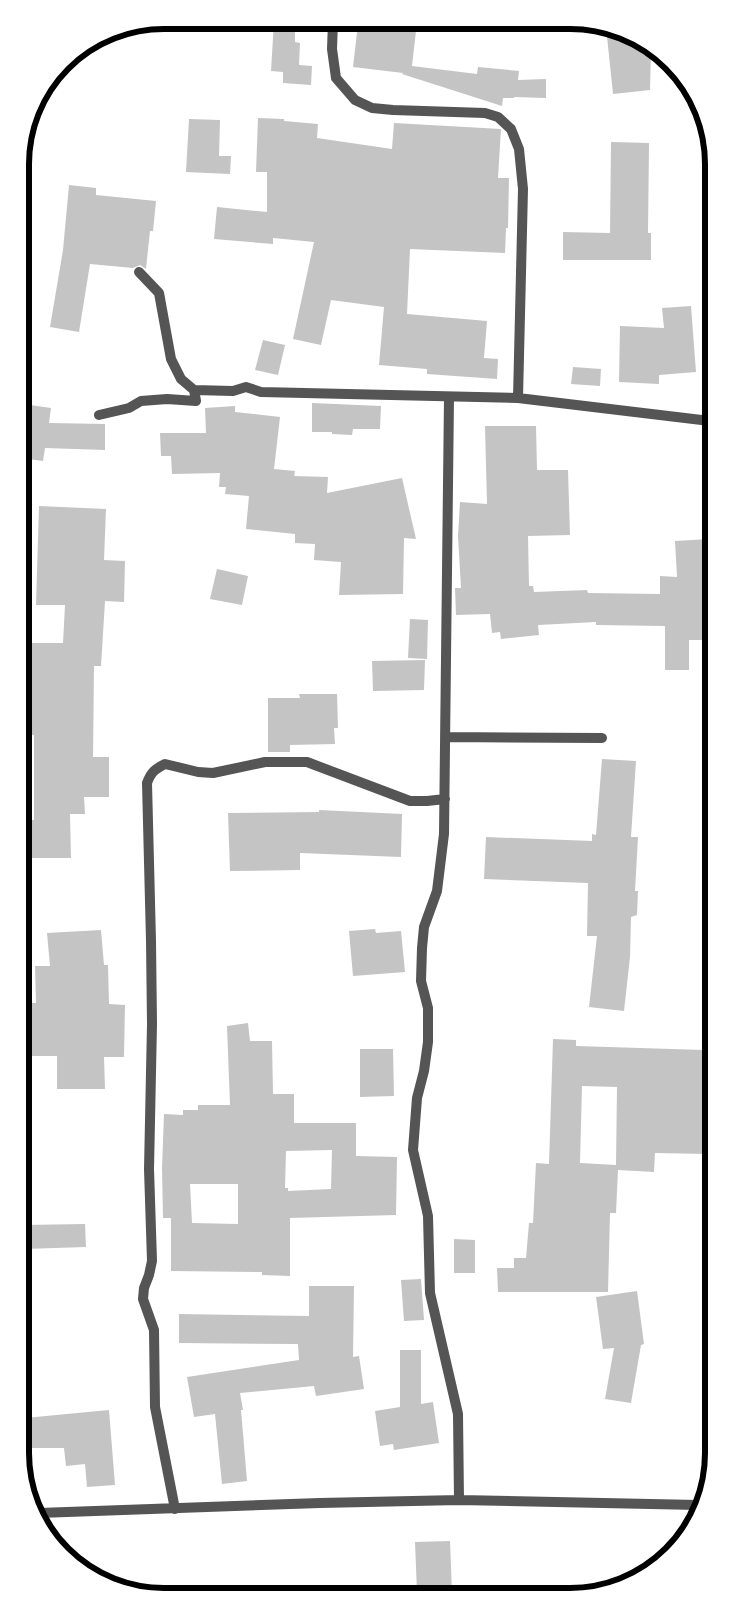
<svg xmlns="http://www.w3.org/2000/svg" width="734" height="1617" font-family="Roboto,sans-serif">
	<defs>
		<pattern id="wetland-marsh" width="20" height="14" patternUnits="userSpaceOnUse" patternTransform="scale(1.25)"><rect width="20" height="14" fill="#dcdcdc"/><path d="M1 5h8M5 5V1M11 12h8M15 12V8" fill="none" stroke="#bbb"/></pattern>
	</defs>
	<rect width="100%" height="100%" fill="#fff"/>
	<path fill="url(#wetland-marsh)" d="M711,692V717L703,695Z"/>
	<path fill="#c4c4c4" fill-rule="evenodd" d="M274,21H295V42L300,43L299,65L312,66L311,85L283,83V72L271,71Z
		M367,21L417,22L412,66L477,74L478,67L519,71L518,80L546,79V98L514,97V98H503L502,106L402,74L403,73L353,67L358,24L367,25Z
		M606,27L651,49L650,90L613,94Z
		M258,118L284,119V121L318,124L317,138L392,149L394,123L501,129L498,178H509L508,228H506L505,253L410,249L407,314L487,321L484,358L498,359L497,379L427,374V369L379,365L384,307L331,300L321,345L293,339L314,242L273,238V244L214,239L217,207L267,212V172H256Z
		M189,119L220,120L219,156H231L230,174L186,172Z
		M611,142L649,143L648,233H651V260H563V232L610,233Z
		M69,185L96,188V195L156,201L153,231H150L146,269L140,265L133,268L90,264L79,332L50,327L63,250Z
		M691,306L696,372L659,375V384L619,382L620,326L664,328L662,308Z
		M263,340L285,345L278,375L255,370Z
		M573,367L601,369L600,386L571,384Z
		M312,403L381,406L380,429H353L352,435L332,434V432H312Z
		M23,404L51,408L49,423L105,424V450L45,448L43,461L21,458V419Z
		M235,406V412L280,417L274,469L295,471L294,476L328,477L327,493L402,478L416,539L404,538L403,594L339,595L341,562L314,560L315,544L295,543V534L246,529L249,496L225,494L226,487H219L220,473L172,474L171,456H161L160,433H206L205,408Z
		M485,426H536L537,470H568L570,535L528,536L529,586H533L534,592L587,590L588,593L660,594V576L677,577L675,541L710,539L711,640H689V670H665V626L596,625V622L538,625L539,635L501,639L500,632L492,633L490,614L456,615L455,588H461L458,536L460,502L487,504Z
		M39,506L106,509L104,560L125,561L124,602L105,601L101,666H94L93,757H109V797H84L85,814H70L71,858H23V820H34V735H22V644H28V643H63L65,605H36Z
		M217,569L248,576L242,605L210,599Z
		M410,619L428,620L427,659L408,658Z
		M425,660L424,690L373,691L372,661Z
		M299,694H337L338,728H334L335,744L290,745V752H268V698H300Z
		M602,759L636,761L631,837H638L635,891H638L637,915L631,917L630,957L624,1011L589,1007L597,936H587L588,883L484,879L486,837L592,841V834L596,835Z
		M319,810L402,814L401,857L300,853V870L230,871L228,813L319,812Z
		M375,929L376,933L401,931L405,972L353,976L349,931Z
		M101,930L104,965H108L109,1004L125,1005L124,1057H104L105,1089H57V1056H30L31,1003H36L35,966H50L47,933Z
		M248,1023L250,1041H272L273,1094H294V1123H356V1156L397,1157L396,1215L290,1218V1276L262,1275V1272L171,1271V1218H163L162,1168L164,1114L183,1115V1110H198V1105H230L227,1026ZM332,1150L331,1189L288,1191V1188H285L286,1151ZM190,1184H238V1224L192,1223Z
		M553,1039L576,1040V1046L704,1050L702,1101H708L707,1154L655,1153L654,1172L618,1170L616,1213H610L608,1292H498L497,1268H514V1258H526L529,1223H533L536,1163L549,1164ZM582,1086L617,1087L616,1165L580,1163Z
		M360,1049H393L394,1096L360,1097Z
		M85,1224L86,1247L24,1249V1225Z
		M454,1239L475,1240V1273H454Z
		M421,1279L424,1320L404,1321L401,1280Z
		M309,1286H354L353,1357L359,1356L364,1389L316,1396L314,1386L240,1393L243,1410H241L247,1481L222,1484L215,1414L194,1417L187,1377L299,1360L298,1344L179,1343V1314L309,1316Z
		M637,1291L644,1344L641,1345L631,1403L605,1399L614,1348L603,1349L596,1297Z
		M400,1350H421V1404L433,1402L439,1443L394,1450L393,1444L380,1446L375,1411L400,1407Z
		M109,1410L115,1485L87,1487L85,1464L66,1466L64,1448H25V1418Z
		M450,1541L452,1593H417L415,1542Z"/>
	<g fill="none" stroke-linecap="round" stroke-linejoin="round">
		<path stroke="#555" stroke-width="10" d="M333,21L332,49L336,78L355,100L372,108L393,110L485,113L498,117L511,129L519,149L523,189L518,398
			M139,272L159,293L171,359L181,379L194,390L233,391L246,387L261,392L518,398L710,421
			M449,397L444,834L437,891L424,927L422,948L421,981L428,1008V1042L424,1071L417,1098L413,1150L428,1216L430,1293L458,1414L459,1500L698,1505
			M99,415L129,408L141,401L167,399L196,401L194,390
			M446,737L602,738
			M175,1509L155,1407L154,1330L143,1299L144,1288L149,1275L152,1261L149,1169L152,1024L151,941L147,783C151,772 155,769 165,764L198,772L213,773L265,762H307L410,801H427L445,799
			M39,1513L320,1503L459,1500"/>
	</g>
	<path d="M0 0H734V1617H0ZM164 29H570A135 135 0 0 1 705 164V1453A135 135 0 0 1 570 1588H164A135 135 0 0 1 29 1453V164A135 135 0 0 1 164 29Z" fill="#fff" fill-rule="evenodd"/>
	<path fill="none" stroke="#000" stroke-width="6" d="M164 29H570A135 135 0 0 1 705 164V1453A135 135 0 0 1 570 1588H164A135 135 0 0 1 29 1453V164A135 135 0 0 1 164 29Z"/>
</svg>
